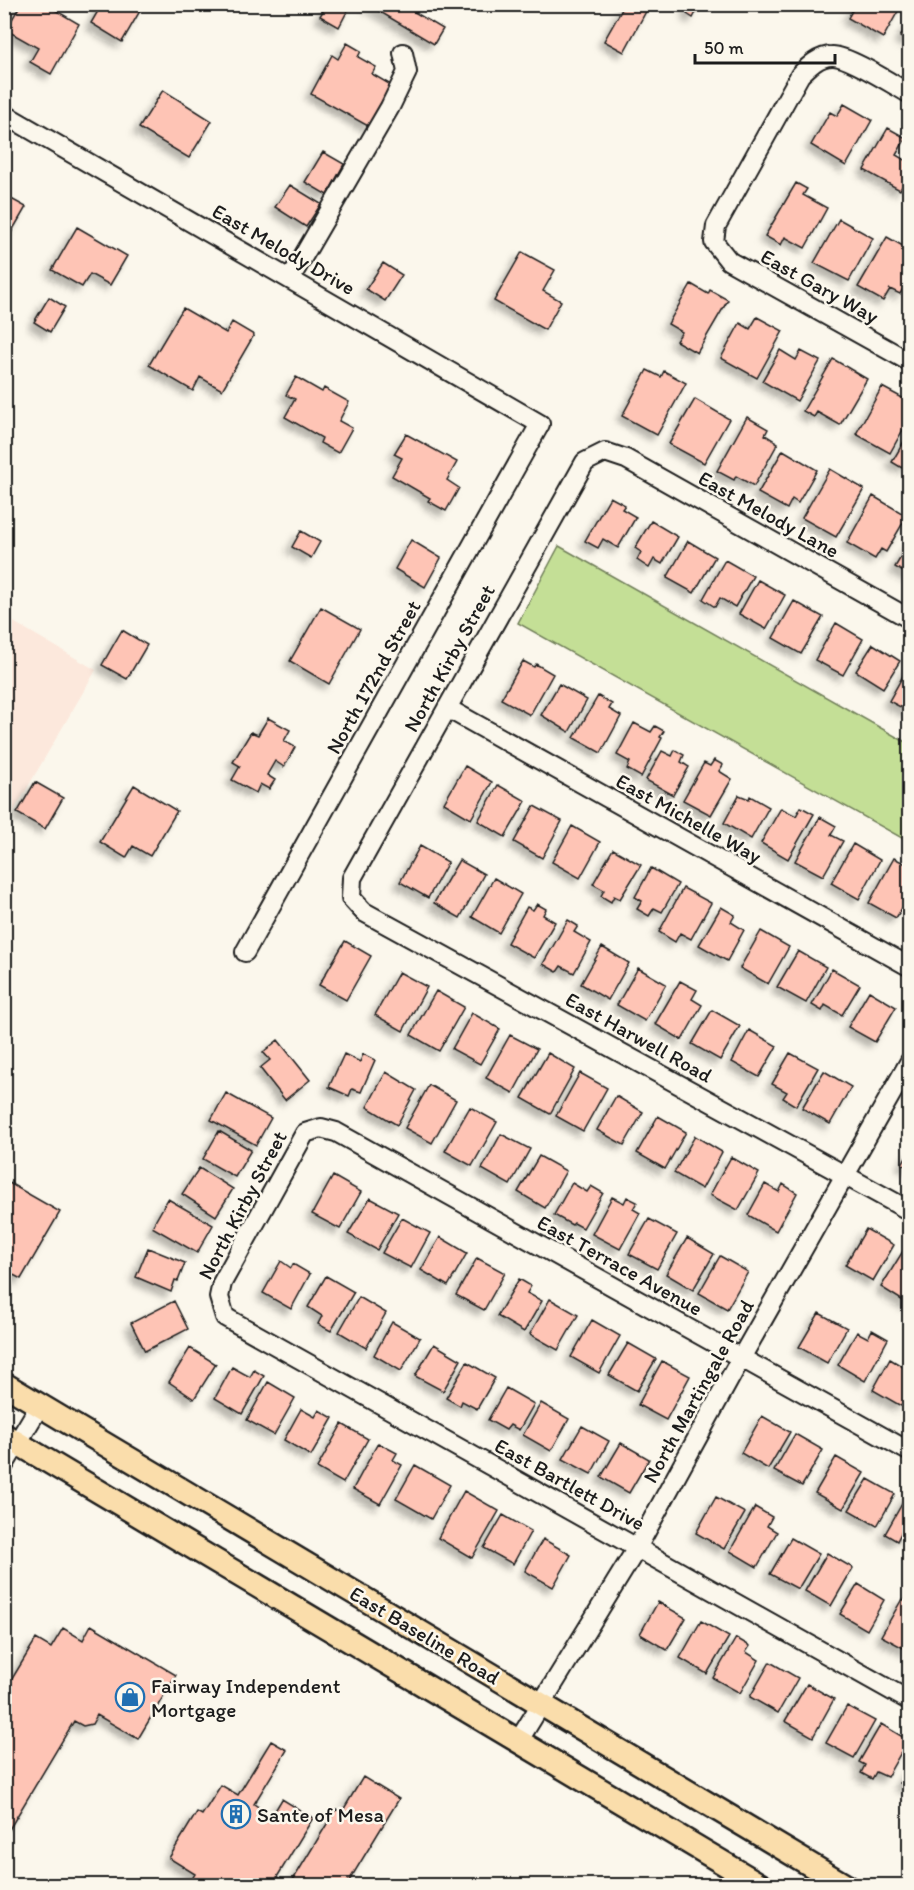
<svg xmlns="http://www.w3.org/2000/svg" width="914" height="1890" font-family="Itim,sans-serif">
	<defs>
		<filter id="shadow"><feDropShadow dx="-5.5" dy="5.5" stdDeviation="3" flood-color="#0004"/></filter>
	</defs>
	<rect width="100%" height="100%" fill="#fbf7ec"/>
	<filter id="ink" filterUnits="userSpaceOnUse"><feTurbulence type="fractalNoise" baseFrequency=".0167" numOctaves="2"/><feDisplacementMap in="SourceGraphic" scale="12" xChannelSelector="R" yChannelSelector="G"/><feConvolveMatrix kernelMatrix="1 2 1 2 8 2 1 2 1" color-interpolation-filters="sRGB"/></filter>
	<g filter="url(#ink)">
		<path fill="#fce8dc" d="M5,617L96,670L5,826Z"/>
		<path fill="#c4df96" stroke="#707e59" stroke-width="1.5" d="M559,546L909,744V842L518,623Z"/>
		<path fill="#fec4b5" stroke="#1c1c1c" stroke-width="1.5" filter="url(#shadow)" d="M21,4H45L79,24L51,74L30,62L38,48L6,30Z
			M102,4H129L140,11L122,42L91,23Z
			M327,4H351L339,27L320,16Z
			M367,4H401L443,29L434,44Z
			M625,4H650L624,52L604,41Z
			M684,4H696L699,7L693,18L687,14L690,8Z
			M856,4H902L883,38L848,18Z
			M910,21V42L900,37Z
			M347,43L361,51L358,57L376,67L372,74L391,85L368,126L311,94L332,55L338,59Z
			M163,90L212,121L189,158L139,128Z
			M844,104L872,120L846,166L811,145L830,112L837,116Z
			M888,128L906,138L896,155L910,163V173L900,190L864,170Z
			M323,152L344,164L327,195L305,182Z
			M796,183L807,189L803,195L827,208L805,248L785,237L781,245L765,236Z
			M290,185L321,204L306,227L275,207Z
			M4,195L26,207L4,245Z
			M839,219L873,238L849,281L814,263Z
			M77,227L127,256L110,285L90,274L82,287L52,270Z
			M887,237L910,250V277L900,294L890,289L883,301L858,287Z
			M522,252L555,270L543,291L561,301L545,330L494,301Z
			M383,263L402,275L385,301L366,289Z
			M691,284L708,294L710,290L728,300L697,353L676,341L682,332L668,324Z
			M49,297L65,307L50,332L34,322Z
			M183,308L226,333L232,322L254,335L222,390L200,377L193,391L149,365Z
			M757,317L783,331L757,378L721,358L740,323L750,329Z
			M780,350L796,360L801,351L820,361L797,401L762,381Z
			M833,359L867,379L840,425L817,412L814,417L803,411Z
			M647,370L661,377L664,371L686,383L657,435L622,416Z
			M296,377L322,392L324,388L349,402L339,421L352,428L338,453L320,443L322,438L285,417L295,399L286,395Z
			M882,387L910,402V417L890,453L856,434Z
			M695,399L729,419L704,463L669,444Z
			M747,417L768,429L765,435L778,443L754,486L736,476L734,480L717,471Z
			M910,431V464L906,462L902,468L892,462Z
			M406,434L457,462L447,480L459,488L446,511L428,501L430,498L392,476L402,458L394,454Z
			M783,450L817,470L798,503L792,499L787,509L758,493Z
			M830,469L864,489L836,537L802,518Z
			M873,496L907,516L886,552L881,549L875,559L847,543Z
			M610,497L625,505L622,509L636,517L618,548L603,539L598,548L585,541Z
			M651,521L678,537L662,564L654,559L649,568L637,560L641,552L635,548Z
			M301,531L320,542L311,558L292,547Z
			M411,540L441,558L425,587L395,569Z
			M688,541L715,557L694,593L667,578Z
			M910,542V576L895,567Z
			M725,560L753,576L735,607L720,598L715,607L703,599Z
			M758,580L785,595L766,629L739,614Z
			M794,601L823,617L801,654L773,638Z
			M321,607L360,629L329,684L290,661Z
			M836,623L863,639L843,675L815,660Z
			M122,630L147,645L127,679L102,665Z
			M873,644L900,661L883,688L856,671Z
			M523,661L534,667L536,664L553,674L530,715L501,699Z
			M909,665L910,666V712L889,701Z
			M559,684L587,700L569,732L541,715Z
			M598,696L612,704L609,709L621,716L601,753L574,738Z
			M268,718L290,730L284,741L295,747L284,767L275,761L267,775L275,780L269,789L260,784L256,793L232,780L240,766L233,762L251,732L258,735Z
			M634,723L651,732L655,726L664,731L660,737L662,738L641,777L627,769L630,762L617,755Z
			M675,750L684,755L681,762L689,767L673,795L646,780L662,751L672,756Z
			M714,760L723,765L719,771L732,779L711,815L683,800L704,763L710,766Z
			M465,766L492,782L471,819L444,803Z
			M35,782L63,798L45,829L17,813Z
			M134,785L177,811L150,856L133,846L126,858L100,842Z
			M498,785L526,801L505,837L478,821Z
			M739,795L749,799L750,796L769,807L751,839L724,823Z
			M534,806L562,821L542,858L514,842Z
			M801,807L814,814L788,859L761,843L781,808L796,816Z
			M820,817L836,826L831,835L843,841L823,876L795,861Z
			M572,826L600,842L580,878L552,862Z
			M853,844L880,860L859,899L831,883Z
			M420,846L448,862L428,898L400,882Z
			M613,849L641,865L620,899L614,896L611,902L601,896L604,890L593,884Z
			M894,858L910,866L906,876L910,878V895L896,918L869,903Z
			M459,860L484,874L460,918L434,903Z
			M651,868L678,884L662,912L654,908L649,916L637,909L642,901L635,897Z
			M494,878L521,894L499,933L472,917Z
			M683,888L711,903L691,939L680,933L675,942L659,932Z
			M537,904L546,909L543,915L555,922L534,958L507,943L527,907L533,910Z
			M721,907L735,915L731,922L744,930L727,961L699,945Z
			M568,920L578,926L574,932L591,942L574,973L561,966L557,972L543,964Z
			M761,931L789,947L768,984L740,968Z
			M345,941L371,956L346,1000L319,985Z
			M602,947L629,963L608,1000L581,984Z
			M798,951L826,967L806,1003L777,987Z
			M638,968L666,984L645,1021L617,1005Z
			M832,969L860,985L842,1015L825,1005L822,1011L812,1005Z
			M399,972L427,987L403,1031L375,1015Z
			M680,981L697,990L692,999L702,1005L682,1040L655,1024Z
			M436,991L464,1007L439,1051L411,1035Z
			M869,991L896,1007L875,1042L848,1027Z
			M712,1010L740,1026L720,1060L692,1044Z
			M472,1013L500,1029L480,1064L452,1049Z
			M749,1030L777,1046L759,1077L732,1062Z
			M510,1035L537,1049L513,1093L486,1078Z
			M278,1040L310,1080L285,1100L260,1068L270,1060L263,1052Z
			M548,1053L575,1069L550,1114L522,1098Z
			M790,1053L818,1068L796,1106L783,1098L787,1092L772,1084Z
			M344,1054L360,1062L363,1054L375,1060L361,1092L352,1089L349,1096L329,1087Z
			M824,1071L851,1087L830,1124L802,1108Z
			M386,1072L416,1090L397,1125L367,1107Z
			M580,1073L607,1088L583,1131L556,1116Z
			M429,1085L456,1100L432,1143L405,1128Z
			M226,1093L271,1118L256,1145L211,1120Z
			M616,1096L643,1112L624,1145L597,1130Z
			M470,1107L497,1122L472,1166L445,1151Z
			M658,1116L686,1132L665,1169L637,1153Z
			M219,1131L251,1150L235,1177L203,1159Z
			M501,1134L530,1149L510,1185L482,1169Z
			M695,1136L722,1152L702,1189L674,1173Z
			M910,1150V1168L902,1164Z
			M539,1156L566,1171L545,1208L518,1192Z
			M731,1157L759,1173L738,1210L710,1195Z
			M199,1168L233,1189L216,1216L182,1194Z
			M333,1176L361,1192L340,1229L312,1214Z
			M4,1180L60,1212L21,1279L4,1270Z
			M572,1183L587,1192L591,1186L603,1193L583,1228L574,1223L572,1225L554,1215Z
			M765,1184L779,1192L783,1184L797,1193L776,1231L748,1215Z
			M612,1197L624,1203L627,1197L637,1202L633,1209L640,1213L620,1249L592,1234Z
			M370,1198L398,1213L377,1250L348,1234Z
			M168,1199L213,1225L197,1253L152,1227Z
			M402,1218L430,1233L411,1268L382,1253Z
			M649,1219L677,1234L657,1269L629,1254Z
			M866,1229L894,1245L873,1281L845,1265Z
			M440,1237L467,1253L448,1286L421,1270Z
			M687,1238L714,1254L693,1290L666,1274Z
			M148,1248L185,1263L178,1281L175,1280L171,1292L136,1277Z
			M903,1251L910,1255V1301L908,1304L881,1287Z
			M720,1256L748,1272L727,1309L699,1293Z
			M477,1258L505,1273L484,1310L456,1295Z
			M281,1261L291,1268L293,1264L310,1274L291,1309L263,1293Z
			M326,1276L354,1292L331,1331L318,1324L322,1316L308,1307Z
			M519,1279L531,1286L527,1293L542,1301L524,1332L497,1316Z
			M359,1297L386,1313L366,1348L339,1332Z
			M550,1299L578,1315L558,1350L530,1334Z
			M174,1301L188,1329L145,1351L131,1323Z
			M819,1313L847,1328L827,1363L799,1347Z
			M592,1320L620,1336L599,1373L571,1357Z
			M392,1322L420,1338L401,1371L374,1355Z
			M872,1330L888,1339L865,1381L838,1365L857,1332L868,1338Z
			M628,1343L656,1359L637,1391L609,1375Z
			M434,1344L461,1360L443,1391L415,1376Z
			M190,1348L216,1364L194,1399L169,1382Z
			M890,1359L910,1371V1390L901,1406L873,1390Z
			M662,1361L690,1376L666,1420L638,1405Z
			M467,1362L495,1378L477,1409L462,1401L460,1406L446,1398Z
			M232,1367L250,1377L254,1370L264,1376L242,1414L215,1398Z
			M268,1382L295,1398L274,1435L247,1420Z
			M506,1388L534,1404L519,1430L510,1425L506,1430L488,1420Z
			M541,1403L569,1419L551,1451L523,1435Z
			M301,1409L315,1417L319,1410L333,1418L311,1456L284,1440Z
			M762,1416L790,1432L768,1469L741,1453Z
			M342,1424L368,1439L343,1483L317,1468Z
			M582,1426L609,1441L591,1474L563,1459Z
			M795,1434L823,1450L802,1486L774,1471Z
			M378,1443L397,1453L393,1460L402,1465L380,1504L353,1489Z
			M621,1443L649,1459L629,1493L601,1477Z
			M836,1457L864,1473L843,1509L815,1493Z
			M415,1465L450,1485L431,1519L396,1499Z
			M868,1479L895,1494L877,1526L849,1510Z
			M464,1491L499,1511L472,1558L438,1538Z
			M907,1495L910,1497V1538L901,1533L897,1541L885,1534Z
			M716,1497L745,1513L724,1549L696,1533Z
			M755,1507L772,1517L767,1526L777,1532L757,1567L730,1551Z
			M503,1515L531,1531L513,1564L484,1548Z
			M791,1538L819,1554L798,1589L770,1574Z
			M543,1539L571,1555L553,1587L525,1571Z
			M827,1553L853,1568L831,1606L805,1591Z
			M858,1584L884,1600L867,1630L840,1614Z
			M902,1599L910,1603L909,1651L881,1636Z
			M658,1602L686,1618L667,1650L640,1634Z
			M701,1621L729,1637L707,1674L680,1658Z
			M91,1625L176,1675L138,1739L97,1715L92,1724L83,1726L74,1721L4,1838V1692L36,1639L51,1648L63,1628L83,1640Z
			M736,1638L750,1646L746,1652L759,1660L740,1693L713,1678Z
			M770,1662L798,1678L778,1713L750,1697Z
			M807,1684L834,1699L813,1737L785,1721Z
			M847,1706L875,1721L854,1758L826,1743Z
			M881,1724L908,1740L887,1777L876,1772L872,1779L861,1773L865,1765L859,1762Z
			M271,1741L287,1750L254,1804L272,1816L282,1799L313,1818L277,1877L290,1885L336,1809L342,1812L363,1777L399,1799L346,1886H196L190,1882L195,1874L169,1858L197,1812L202,1815L221,1785L238,1795Z
			M910,1767V1789L900,1783Z"/>
		<g fill="none" stroke-linecap="round" stroke-linejoin="round">
			<g stroke="#1c1c1c" stroke-width="22">
				<path id="minor" d="M910,94C894,85 847,55 832,56C819,56 809,66 800,75L716,226L714,242L729,261L910,362
					M4,114L540,424L245,952
					M290,279L390,107L407,72L403,53
					M910,619L626,459L605,452L585,462L352,878L351,898L364,912L910,1211
					M447,708L910,967
					M910,1452L336,1132L321,1128L305,1133L222,1283L219,1297L225,1317L910,1701
					M4,1465L40,1405
					M519,1740L637,1548L741,1358L910,1061"/>
			</g>
			<g stroke="#1c1c1c" stroke-width="27">
				<path id="major" d="M4,1384L846,1886
					M4,1435L762,1886"/>
			</g>
			<use href="#minor" stroke="#fbf7ec" stroke-width="18"/>
			<use href="#major" stroke="#faddab" stroke-width="22"/>
		</g>
	</g>
	<defs>
		<g id="shop-ring" transform="scale(1.5)"><circle r="9.5" fill="#fbf7ec" stroke="#1f6fb2" stroke-width="1.5"/><path d="M-5-2.5h2.3a2.7 3.5 0 0 1 5.4 0H5L5.5 6h-11ZM-1.5-2.5h3a1.5 2.3 0 0 0-3 0Z" fill="#1f6fb2"/></g>
		<g id="building-ring" transform="scale(1.5)"><circle r="9.5" fill="#fbf7ec" stroke="#1f6fb2" stroke-width="1.5"/><path d="M-4-6H4V6H1V3H-1V6H-4ZM-2.5-4.3h1.7v1.8h-1.7ZM.8-4.3h1.7v1.8H.8ZM-2.5-1h1.7V.8h-1.7ZM.8-1h1.7V.8H.8Z" fill="#1f6fb2"/></g>
	</defs>
	<g fill-rule="evenodd">
		<use href="#shop-ring" x="130" y="1697"/>
		<use href="#building-ring" x="236" y="1814"/>
	</g>
	<g text-anchor="middle" dominant-baseline="central" stroke-width="5" stroke-linejoin="round" paint-order="stroke">
		<g font-size="21" fill="#1c1c1c" stroke="#fbf7ec">
			<text transform="translate(284 249) rotate(30)">East Melody Drive</text>
			<text transform="translate(820 286) rotate(29)">East Gary Way</text>
			<text transform="translate(769 514) rotate(29)">East Melody Lane</text>
			<text transform="translate(449 658) rotate(-61)">North Kirby Street</text>
			<text transform="translate(373 677) rotate(-61)">North 172nd Street</text>
			<text transform="translate(689 818) rotate(29)">East Michelle Way</text>
			<text transform="translate(639 1037) rotate(29)">East Harwell Road</text>
			<text transform="translate(242 1205) rotate(-62)">North Kirby Street</text>
			<text transform="translate(620 1265) rotate(29)">East Terrace Avenue</text>
			<text transform="translate(698 1391) rotate(-61)">North Martingale Road</text>
			<text transform="translate(570 1484) rotate(29)">East Bartlett Drive</text>
			<text transform="translate(425 1635) rotate(31)">East Baseline Road</text>
		</g>
		<g font-size="21" fill="#1c1c1c" stroke="#fbf7ec" text-anchor="start">
			<text x="151" y="1685">Fairway Independent<tspan x="151" dy="24">Mortgage</tspan></text>
			<text x="257" y="1814">Sante of Mesa</text>
		</g>
	</g>
	<rect width="914" height="1890" fill="none" stroke="#fbf7ec" stroke-width="24"/>
	<rect x="12" y="12" width="890" height="1866" fill="none" stroke="#1c1c1c" stroke-width="2" filter="url(#ink)"/>
	<path d="M695 54v9h140v-9" fill="none" stroke="#1c1c1c" stroke-width="3"/>
	<text x="704" y="54" font-size="18" fill="#1c1c1c" stroke="#fbf7ec" stroke-width="4.5" paint-order="stroke">50 m</text>
</svg>
